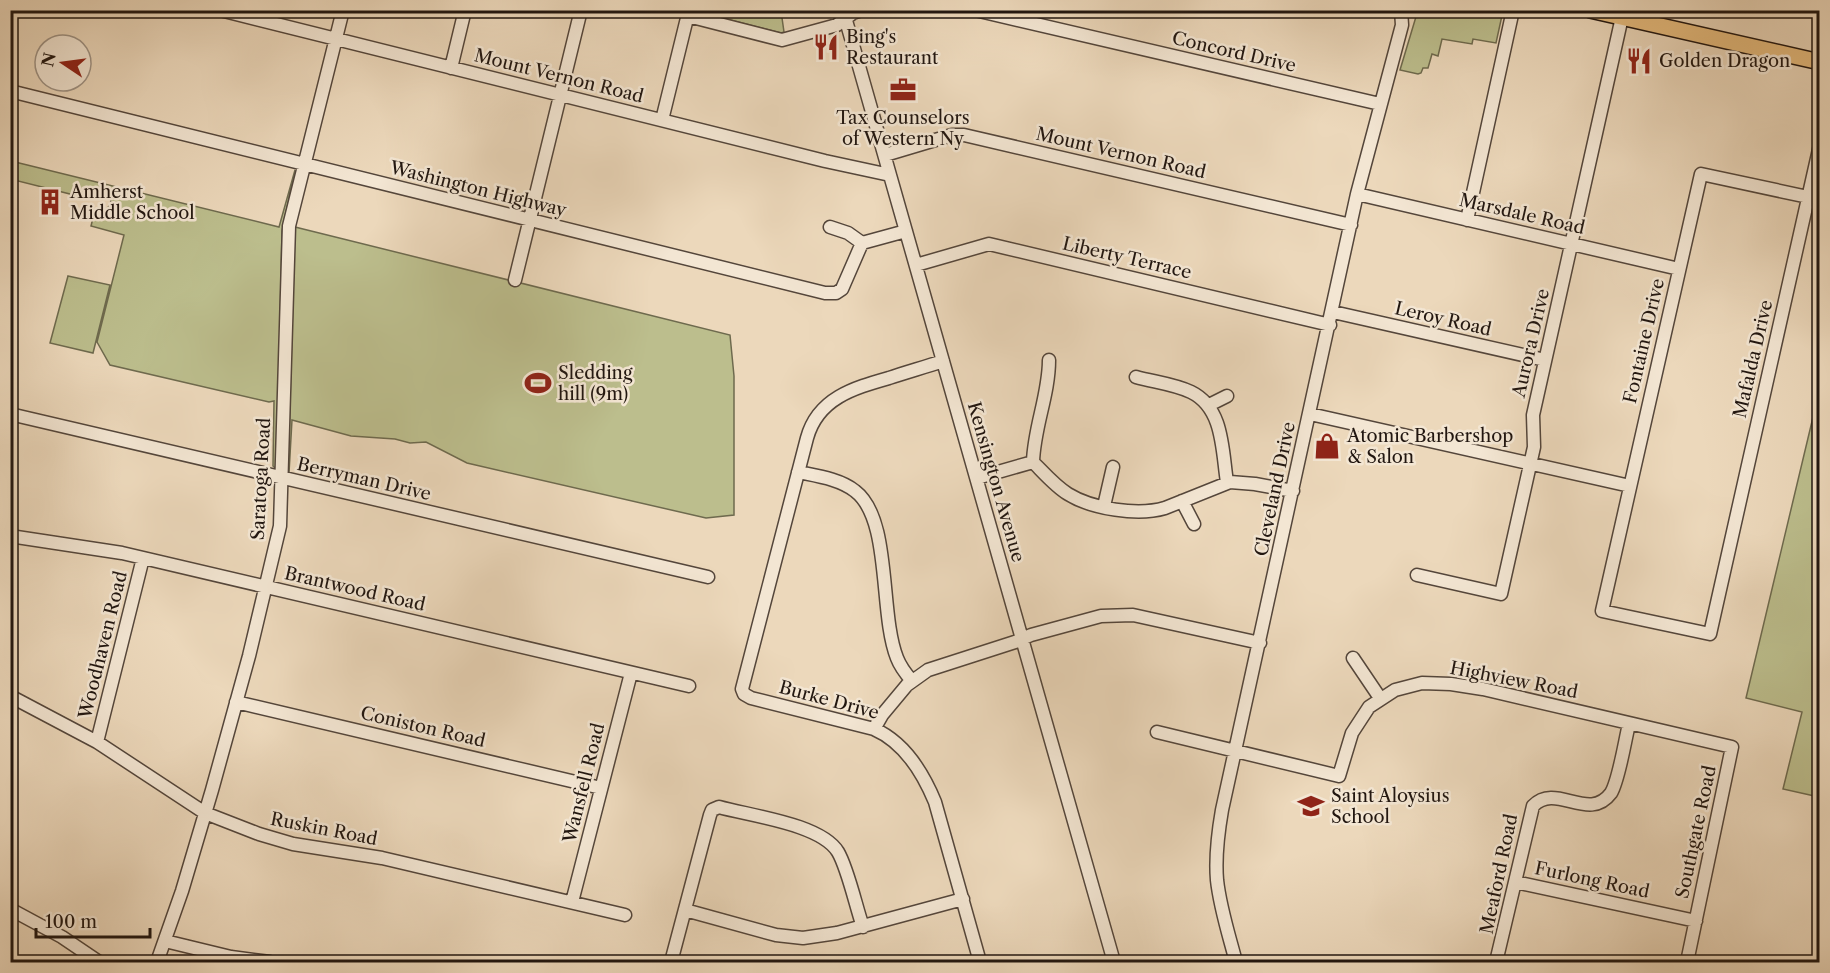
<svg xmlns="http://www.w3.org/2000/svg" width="1830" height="973" font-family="'Libre Caslon Text',serif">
	<rect width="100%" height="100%" fill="#ecd8bb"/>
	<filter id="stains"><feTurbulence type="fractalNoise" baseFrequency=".00333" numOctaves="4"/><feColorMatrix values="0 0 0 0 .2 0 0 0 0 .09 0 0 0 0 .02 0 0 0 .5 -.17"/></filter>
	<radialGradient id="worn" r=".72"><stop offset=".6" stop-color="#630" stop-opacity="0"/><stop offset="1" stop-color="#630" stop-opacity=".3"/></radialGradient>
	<path fill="#bcbe8d" stroke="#6e6a4e" stroke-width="1.5" d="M1418,10H1503V11L1496,43L1473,39L1472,44L1442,39L1438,56L1432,54L1428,68H1423L1421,73L1418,74L1400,70Z
		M716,11L730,13L731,11H734L737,15L752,11H781L784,32L781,33L699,12V11Z
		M11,161L279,227L295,170L282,231L277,464L275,468L273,466L274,401L269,402L110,365L97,342L124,235L91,226L95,210L104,212C111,205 113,201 108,192L98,190L91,194L90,199L10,179Z
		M295,227L730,335L734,376V515L706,518L467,463L426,442L410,443L395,439L351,436L292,420L289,473L288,472Z
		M68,276L110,285L93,353L50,343Z
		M1819,392V797L1783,789L1802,712L1746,698Z"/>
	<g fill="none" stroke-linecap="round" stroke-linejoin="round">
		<g stroke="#54463b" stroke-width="15">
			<path id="minor" d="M220,10L825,161L890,175
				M843,10L1114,962
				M975,10L1380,104
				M688,16L782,40L837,25L853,13L862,10
				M1649,23L1652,10
				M451,68L465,10
				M10,91L825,293H836L842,289L862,243L906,231
				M662,120L689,10
				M885,155L952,135H964L1351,225
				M1357,194L1679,269
				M1808,197L1701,174L1602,611L1710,634L1820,145
				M1467,220L1513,10
				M830,227L848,233L862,243
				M916,265L989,244L1330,325
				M515,280L581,10
				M1333,312L1545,360
				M943,361C925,367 907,372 889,378C854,388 818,398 807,438L742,689L744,694L751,698L874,729C904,742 923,773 935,802L980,962
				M1136,377C1154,382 1174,384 1191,392C1224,408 1222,451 1227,482
				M1209,405L1227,396
				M10,414L708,577
				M1310,414L1630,486
				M1033,462C1044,473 1055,486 1068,494C1092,509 1138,516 1165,508L1230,482L1255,484L1293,491
				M1033,462C1034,427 1049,395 1049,360
				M798,472C817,476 840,479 855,491C892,519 879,613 897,658C900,666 906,674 912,681
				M977,478L1033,462
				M1182,501L1194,524
				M1104,506L1113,467
				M10,536L122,553L689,686
				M1417,575L1501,594L1534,447L1533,415L1622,17
				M1353,658L1380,698
				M10,696L97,742L205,813L259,834L293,844L382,858L625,915
				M236,702L601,788
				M874,729L882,715L907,685L928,670L1015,642L1031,635L1101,616L1133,615L1260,643
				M1157,732L1339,776L1352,733L1369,707L1395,690L1422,683L1451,684L1483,689L1732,747L1687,962
				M97,742L143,558
				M1515,882L1696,921
				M572,902L631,673
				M10,909L62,937L99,962
				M685,910L776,935L803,938L837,933L963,899
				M165,941L231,957L270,962
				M157,962L182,891L212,790L249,656L280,526L289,226L343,10
				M671,962L710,815L712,810L719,807C751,816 821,824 838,852C848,869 856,907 863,927
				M1236,962C1229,935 1220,908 1217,880C1215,856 1218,833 1222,810L1357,194L1402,25L1401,10
				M1496,962L1533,806C1556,782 1589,823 1611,793C1619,780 1625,740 1629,724"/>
		</g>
		<g stroke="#211610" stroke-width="18">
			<path id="major" d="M1590,10L1820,62"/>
		</g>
		<use href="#minor" stroke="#f3e6d3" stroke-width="12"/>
		<use href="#major" stroke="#e6bc7e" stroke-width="15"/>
	</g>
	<defs>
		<g id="restaurant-bare" transform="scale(2.07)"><path d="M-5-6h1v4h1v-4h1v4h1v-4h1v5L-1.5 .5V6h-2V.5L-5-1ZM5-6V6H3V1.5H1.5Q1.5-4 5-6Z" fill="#8f2418" stroke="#f3e6d3" stroke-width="2.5" paint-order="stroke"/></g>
		<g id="office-bare" transform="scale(2.07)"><path d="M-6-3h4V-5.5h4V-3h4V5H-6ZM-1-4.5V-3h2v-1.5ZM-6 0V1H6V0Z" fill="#8f2418" stroke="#f3e6d3" stroke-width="2.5" paint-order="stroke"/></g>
		<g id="building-bare" transform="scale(2.07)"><path d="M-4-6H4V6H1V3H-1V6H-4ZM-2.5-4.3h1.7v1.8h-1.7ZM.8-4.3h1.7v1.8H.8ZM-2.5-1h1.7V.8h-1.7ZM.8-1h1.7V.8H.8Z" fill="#8f2418" stroke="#f3e6d3" stroke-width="2.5" paint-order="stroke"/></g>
		<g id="stadium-bare" transform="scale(2.07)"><path d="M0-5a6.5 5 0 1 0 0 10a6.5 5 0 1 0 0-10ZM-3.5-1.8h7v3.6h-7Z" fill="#8f2418" stroke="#f3e6d3" stroke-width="2.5" paint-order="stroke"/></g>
		<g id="shop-bare" transform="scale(2.07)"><path d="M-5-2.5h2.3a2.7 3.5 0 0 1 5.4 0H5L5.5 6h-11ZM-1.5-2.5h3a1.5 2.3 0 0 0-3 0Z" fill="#8f2418" stroke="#f3e6d3" stroke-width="2.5" paint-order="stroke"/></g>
		<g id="school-bare" transform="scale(2.07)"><path d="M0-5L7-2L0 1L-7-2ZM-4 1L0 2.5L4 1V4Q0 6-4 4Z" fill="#8f2418" stroke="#f3e6d3" stroke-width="2.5" paint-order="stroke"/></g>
	</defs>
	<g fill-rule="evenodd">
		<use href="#restaurant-bare" x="826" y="47"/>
		<use href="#restaurant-bare" x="1639" y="61"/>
		<use href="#office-bare" x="903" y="90"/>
		<use href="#building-bare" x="50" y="202"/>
		<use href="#stadium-bare" x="538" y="383"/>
		<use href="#shop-bare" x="1327" y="446"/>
		<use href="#school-bare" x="1311" y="806"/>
	</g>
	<g text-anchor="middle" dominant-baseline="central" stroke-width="5" stroke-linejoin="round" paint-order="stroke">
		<g font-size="18" fill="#211610" stroke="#f3e6d3" text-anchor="start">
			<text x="846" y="37">Bing's<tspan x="846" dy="21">Restaurant</tspan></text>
			<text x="1659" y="61">Golden Dragon</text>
			<text x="903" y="118" text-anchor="middle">Tax Counselors<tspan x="903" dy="21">of Western Ny</tspan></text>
			<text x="70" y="192">Amherst<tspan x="70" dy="21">Middle School</tspan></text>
			<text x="558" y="373">Sledding<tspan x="558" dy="21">hill (9m)</tspan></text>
			<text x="1347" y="436">Atomic Barbershop<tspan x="1347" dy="21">&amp; Salon</tspan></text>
			<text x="1331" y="796">Saint Aloysius<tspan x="1331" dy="21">School</tspan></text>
		</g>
		<g font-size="18" fill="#211610" stroke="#f3e6d3">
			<text transform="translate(1234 52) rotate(13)">Concord Drive</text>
			<text transform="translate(559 76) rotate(14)">Mount Vernon Road</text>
			<text transform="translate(1121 153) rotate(13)">Mount Vernon Road</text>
			<text transform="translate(478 189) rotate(14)">Washington Highway</text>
			<text transform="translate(1522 214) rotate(13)">Marsdale Road</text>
			<text transform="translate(1127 258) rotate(13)">Liberty Terrace</text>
			<text transform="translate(1443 319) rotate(13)">Leroy Road</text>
			<text transform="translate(1644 341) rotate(-77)">Fontaine Drive</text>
			<text transform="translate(1531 343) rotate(-77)">Aurora Drive</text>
			<text transform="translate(1753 359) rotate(-77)">Mafalda Drive</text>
			<text transform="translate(261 479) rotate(-87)">Saratoga Road</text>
			<text transform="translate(364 479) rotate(13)">Berryman Drive</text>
			<text transform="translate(996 482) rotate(74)">Kensington Avenue</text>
			<text transform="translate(1275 489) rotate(-78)">Cleveland Drive</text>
			<text transform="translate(355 589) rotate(13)">Brantwood Road</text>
			<text transform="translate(103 645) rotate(-76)">Woodhaven Road</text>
			<text transform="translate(1514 680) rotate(11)">Highview Road</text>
			<text transform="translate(829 700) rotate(15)">Burke Drive</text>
			<text transform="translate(423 727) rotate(13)">Coniston Road</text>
			<text transform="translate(584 783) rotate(-76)">Wansfell Road</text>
			<text transform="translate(324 829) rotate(11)">Ruskin Road</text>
			<text transform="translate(1696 832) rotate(-78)">Southgate Road</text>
			<text transform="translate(1499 874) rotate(-78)">Meaford Road</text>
			<text transform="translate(1592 880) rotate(12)">Furlong Road</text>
		</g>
	</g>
	<rect width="1830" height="973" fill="none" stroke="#ecd8bb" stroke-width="36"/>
	<rect x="12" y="12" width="1806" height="949" fill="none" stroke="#211610" stroke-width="3"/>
	<rect x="18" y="18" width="1794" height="937" fill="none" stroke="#211610" stroke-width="1.5"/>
	<g transform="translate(63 63) rotate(283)"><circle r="28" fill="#f3e6d3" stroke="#9f9385" stroke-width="1.5"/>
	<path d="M0-4.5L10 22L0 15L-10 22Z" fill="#8f2418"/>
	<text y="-9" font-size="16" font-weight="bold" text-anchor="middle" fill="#211610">N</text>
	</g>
	<path d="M36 928v9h114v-9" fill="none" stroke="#211610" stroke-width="3"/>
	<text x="45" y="928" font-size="18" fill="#211610" stroke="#f3e6d3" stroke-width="4.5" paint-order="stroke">100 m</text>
	<rect width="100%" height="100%" filter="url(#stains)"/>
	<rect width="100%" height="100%" fill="url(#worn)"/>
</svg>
